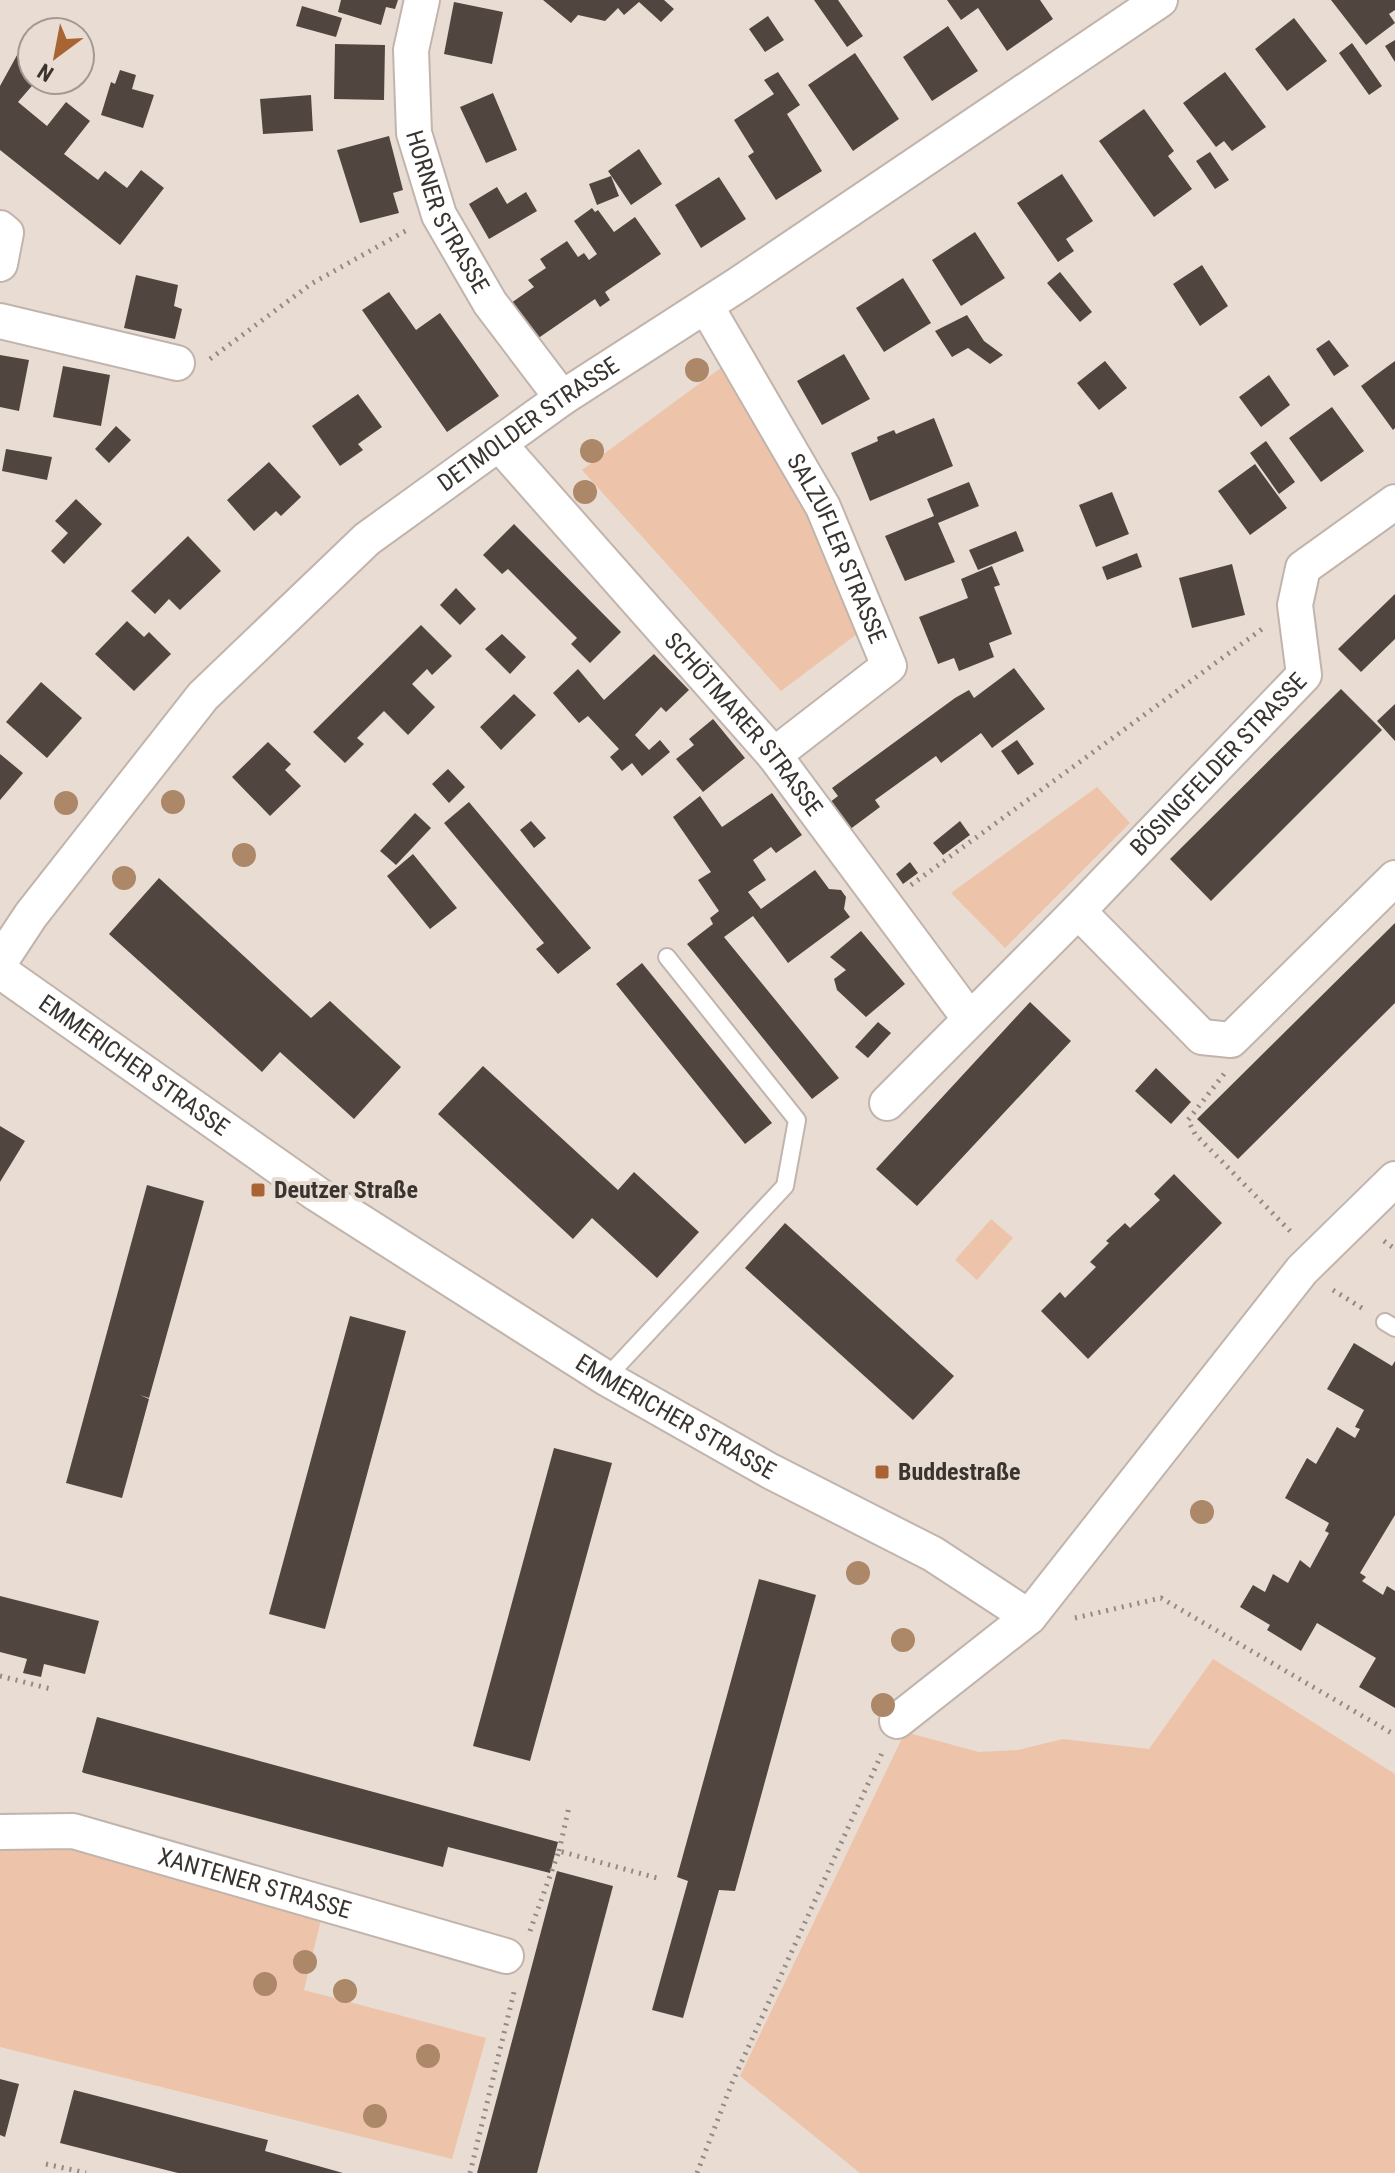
<svg xmlns="http://www.w3.org/2000/svg" width="1395" height="2173" font-family="'Roboto Condensed',sans-serif">
	<rect width="100%" height="100%" fill="#e9dcd3"/>
	<path fill="#edc4a9" d="M722,367L814,522L861,631L781,691L582,470Z
		M1097,787L1130,823L1005,948L951,893Z
		M991,1219L1013,1238L977,1280L955,1260Z
		M1213,1659L1395,1774V2173H860L740,2076L905,1732L979,1752L1018,1750L1063,1739L1149,1749Z
		M0,1832L325,1903L304,1990L486,2038L452,2159L0,2047Z"/>
	<path fill="#51463f" d="M341,0H398L395,9L386,7L381,25L338,12Z
		M543,0H664L674,9L661,22L639,2L624,15L618,8L605,21L578,15L571,23Z
		M814,0H838L863,36L847,47Z
		M947,0H1040L1053,19L1007,51L978,8L961,20Z
		M1331,0H1395V10L1389,14L1395,23L1366,45Z
		M454,2L503,12L492,64L444,54Z
		M302,6L342,18L336,37L296,26Z
		M768,16L784,40L765,52L749,29Z
		M1294,18L1327,61L1287,91L1255,49Z
		M948,26L978,71L932,101L903,57Z
		M32,28L40,32H32V80H37L18,102L47,126L66,102L90,121L64,154L98,180L105,171L127,188L141,170L164,188L120,245L0,150V86Z
		M1395,40V62L1385,46Z
		M1352,43L1382,86L1369,95L1339,53Z
		M335,44L385,45L384,100L334,99Z
		M855,53L899,119L853,151L808,85Z
		M120,70L136,75L132,89L154,95L143,128L101,115L111,82L115,84Z
		M778,72L800,105L787,114L822,171L776,200L748,156L754,152L734,120L774,94L764,80Z
		M1225,72L1266,127L1232,151L1224,141L1216,147L1183,103Z
		M493,93L517,150L486,163L460,107Z
		M311,95L313,131L263,134L260,99Z
		M1144,109L1174,151L1168,156L1192,189L1154,217L1099,141Z
		M389,136L403,190L393,193L399,213L360,223L337,150Z
		M639,149L662,184L631,205L608,171Z
		M1210,152L1229,180L1215,189L1196,161Z
		M1062,174L1093,221L1066,239L1074,251L1058,262L1017,203Z
		M611,176L619,196L597,205L589,184Z
		M719,177L746,219L701,248L675,205Z
		M497,187L507,204L526,192L537,211L489,239L469,204Z
		M592,208L595,212L598,210L614,232L635,217L661,254L605,292L610,300L600,307L595,299L537,339L511,303L534,287L528,280L546,268L540,259L567,241L578,257L584,253L589,260L597,254L574,221Z
		M975,232L1005,278L961,306L932,260Z
		M1202,265L1228,306L1200,326L1173,284Z
		M1060,272L1092,312L1080,322L1047,283Z
		M136,275L178,285L174,306L182,309L175,339L124,328Z
		M903,278L931,323L884,352L856,308Z
		M389,292L416,330L440,313L499,396L447,432L362,310Z
		M967,315L984,341L1003,355L990,364L968,348L952,357L935,331Z
		M1329,340L1349,366L1334,376L1316,349Z
		M844,354L870,399L822,425L797,381Z
		M0,355L29,360L19,411L0,407Z
		M1105,361L1127,388L1099,410L1077,383Z
		M1395,361V428L1393,430L1361,386Z
		M63,366L110,375L101,426L53,417Z
		M1269,375L1290,405L1261,427L1239,397Z
		M358,394L382,427L358,444L363,450L340,466L312,426Z
		M1332,407L1364,451L1321,482L1289,438Z
		M934,418L953,466L870,501L851,453L878,441L877,437L894,430L896,434Z
		M116,426L131,440L109,463L95,449Z
		M1266,441L1295,482L1279,494L1250,453Z
		M6,449L52,457L47,480L2,471Z
		M269,462L301,497L281,516L276,511L254,531L227,500Z
		M1255,464L1287,508L1250,535L1218,491Z
		M969,482L979,506L938,523L955,562L905,581L885,536L934,516L927,499Z
		M1112,492L1129,534L1096,547L1079,505Z
		M76,499L102,524L64,564L51,551L68,533L55,521Z
		M514,524L621,632L590,663L571,644L577,638L508,569L502,574L483,555Z
		M1016,531L1024,551L978,570L969,550Z
		M188,536L221,571L180,610L169,599L155,614L131,591Z
		M1137,553L1142,567L1107,580L1102,567Z
		M1232,564L1245,615L1192,628L1179,578Z
		M992,566L1000,585L994,587L1012,634L989,643L994,657L959,671L954,658L938,664L919,617L968,598L961,579Z
		M456,588L476,609L460,625L440,605Z
		M1395,594V639L1361,672L1338,649Z
		M127,621L144,637L149,632L171,654L134,691L95,654Z
		M421,625L452,656L432,675L427,669L412,684L435,707L408,735L384,711L357,738L364,744L345,763L313,732Z
		M502,634L526,657L510,674L485,649Z
		M654,654L689,690L666,712L661,707L635,735L649,750L660,740L670,752L642,776L632,763L622,771L610,757L619,749L588,716L579,723L553,693L578,669L604,700Z
		M1014,668L1045,709L992,748L981,733L941,763L936,756L875,800L880,807L845,833L825,806L838,796L832,788L955,698L969,690L974,698Z
		M41,682L82,718L47,758L6,722Z
		M1341,689L1382,730L1211,901L1170,859Z
		M514,694L536,715L501,750L480,727Z
		M1395,704V741L1377,721Z
		M713,719L745,758L703,792L676,759L694,745L689,739Z
		M1017,740L1034,764L1018,775L1001,751Z
		M268,742L291,764L285,770L301,786L270,816L232,777Z
		M0,754L23,773L0,800Z
		M448,769L465,787L449,803L432,784Z
		M772,793L802,835L776,853L771,847L753,860L766,880L748,892L761,909L815,870L829,889L841,890L846,897L844,909L850,917L788,963L753,916L724,937L839,1078L812,1099L687,944L713,924L710,918L719,911L698,880L711,872L673,817L700,796L722,827Z
		M469,802L591,948L558,974L536,949L544,943L444,823Z
		M415,813L431,828L396,865L380,851Z
		M531,821L546,838L534,848L520,830Z
		M960,821L970,835L943,855L933,843Z
		M413,854L457,908L430,929L387,876Z
		M910,862L918,873L903,884L896,874Z
		M159,878L311,1018L330,1001L401,1067L354,1119L280,1052L262,1072L109,934Z
		M1395,923V1003L1238,1159L1197,1119Z
		M861,931L905,984L866,1017L837,990L834,979L846,970L830,957Z
		M642,963L772,1123L745,1144L616,984Z
		M1030,1002L1071,1041L917,1206L876,1169Z
		M878,1022L891,1033L868,1058L855,1047Z
		M483,1066L618,1190L634,1172L699,1232L657,1278L592,1218L573,1239L438,1114Z
		M1156,1068L1191,1102L1171,1124L1135,1091Z
		M0,1126L25,1141L0,1182Z
		M1174,1174L1222,1223L1088,1359L1041,1311L1060,1292L1065,1298L1096,1267L1090,1262L1109,1243L1106,1241L1125,1223L1130,1228L1160,1200L1154,1194Z
		M147,1185L204,1201L149,1398L140,1395L149,1399L122,1498L66,1483Z
		M785,1223L954,1376L913,1420L745,1268Z
		M350,1316L406,1331L325,1629L269,1614Z
		M1354,1343L1392,1366L1395,1361V1515L1360,1573L1366,1577L1362,1581L1383,1595L1387,1586L1395,1591V1708L1359,1687L1376,1658L1317,1623L1301,1651L1267,1630L1270,1625L1240,1607L1253,1585L1265,1592L1273,1574L1288,1583L1300,1560L1310,1568L1329,1533L1325,1531L1329,1523L1285,1498L1307,1458L1316,1464L1337,1427L1355,1438L1360,1429L1355,1427L1364,1410L1327,1389Z
		M554,1448L612,1463L530,1761L473,1746Z
		M759,1579L816,1595L735,1891L719,1890L683,2018L652,2010L688,1881L677,1877Z
		M0,1596L99,1621L85,1674L44,1664L41,1677L23,1673L27,1659L0,1652Z
		M97,1717L558,1842L550,1873L448,1847L443,1867L84,1773L82,1772Z
		M557,1871L613,1886L555,2105L537,2173H477Z
		M0,2079L19,2084L5,2137L0,2135Z
		M74,2090L268,2140L265,2151L343,2173H178L60,2143Z"/>
	<g fill="none" stroke-linecap="round" stroke-linejoin="round">
		<g stroke="#c1b4ac" stroke-width="20">
			<path id="lane" d="M1385,1322L1395,1328
				M606,1378L785,1186L797,1120L667,957"/>
		</g>
		<g stroke="#c1b4ac" stroke-width="38">
			<g id="street">
				<path id="s1" d="M422,0L411,50L414,133L439,215L490,303L562,398"/>
				<path d="M0,228L6,233L0,264"/>
				<path id="s2" d="M706,306L823,507L889,666L774,755"/>
				<path d="M0,321L177,363"/>
				<path id="s3" d="M499,444L774,755L969,1018"/>
				<path d="M1078,911L1202,1037L1231,1040L1395,878"/>
				<path id="s4" d="M0,962L31,915L203,696L367,539L562,398L739,284L1160,0"/>
				<path id="s5" d="M0,971L317,1194L606,1378L770,1471L933,1554L1029,1617"/>
				<path id="s6" d="M887,1103L1078,911L1304,675L1295,605L1303,568L1395,502"/>
				<path d="M897,1721L1029,1617L1302,1270L1395,1179"/>
				<path id="s7" d="M0,1832L73,1831L506,1956"/>
			</g>
		</g>
		<path stroke="#938a83" stroke-width="5" stroke-dasharray="2 6" stroke-linecap="butt" d="M210,359L311,284L409,229
			M911,885L1262,629
			M1224,1074L1188,1120L1195,1134L1292,1233
			M1384,1241L1395,1249
			M1333,1290L1365,1310
			M1075,1618L1161,1598L1395,1735
			M0,1676L51,1689
			M559,1851L569,1807
			M530,1931L559,1851L657,1878
			M46,2164L86,2173
			M470,2173L515,1988
			M697,2173L732,2083L882,1753"/>
		<use href="#lane" stroke="#fff" stroke-width="16"/>
		<use href="#street" stroke="#fff" stroke-width="34"/>
	</g>
	<g fill="#ac8768">
		<circle cx="697" cy="370" r="12"/>
		<circle cx="592" cy="451" r="12"/>
		<circle cx="585" cy="492" r="12"/>
		<circle cx="173" cy="802" r="12"/>
		<circle cx="66" cy="803" r="12"/>
		<circle cx="244" cy="855" r="12"/>
		<circle cx="124" cy="878" r="12"/>
		<circle cx="1202" cy="1512" r="12"/>
		<circle cx="858" cy="1573" r="12"/>
		<circle cx="903" cy="1640" r="12"/>
		<circle cx="883" cy="1705" r="12"/>
		<circle cx="305" cy="1962" r="12"/>
		<circle cx="265" cy="1984" r="12"/>
		<circle cx="345" cy="1991" r="12"/>
		<circle cx="428" cy="2056" r="12"/>
		<circle cx="375" cy="2116" r="12"/>
	</g>
	<g fill="#a86533" stroke="#e9dcd3" stroke-width="3">
		<rect x="250" y="1182" width="16" height="16" rx="4"/>
		<rect x="874" y="1464" width="16" height="16" rx="4"/>
	</g>
	<g text-anchor="middle" dominant-baseline="central" stroke-width="8" stroke-linejoin="round" paint-order="stroke">
		<g font-size="24" fill="#393430" stroke="#e9dcd3">
			<text stroke="none"><textPath href="#s1" startOffset="220">HORNER STRASSE</textPath></text>
			<text stroke="none"><textPath href="#s4" startOffset="760">DETMOLDER STRASSE</textPath></text>
			<text stroke="none"><textPath href="#s2" startOffset="276">SALZUFLER STRASSE</textPath></text>
			<text stroke="none"><textPath href="#s3" startOffset="372">SCHÖTMARER STRASSE</textPath></text>
			<text stroke="none"><textPath href="#s6" startOffset="474">BÖSINGFELDER STRASSE</textPath></text>
			<text stroke="none"><textPath href="#s5" startOffset="164">EMMERICHER STRASSE</textPath></text>
			<text stroke="none"><textPath href="#s5" startOffset="810">EMMERICHER STRASSE</textPath></text>
			<text stroke="none"><textPath href="#s7" startOffset="262">XANTENER STRASSE</textPath></text>
		</g>
		<g font-size="24" font-weight="bold" fill="#393430" stroke="#e9dcd3" text-anchor="start">
			<text x="274" y="1190">Deutzer Straße</text>
			<text x="898" y="1472">Buddestraße</text>
		</g>
	</g>
	<g transform="translate(56 56) rotate(212)"><circle r="38" fill="#e9dcd3" stroke="#a39992" stroke-width="2"/>
	<path d="M0-6L14 30L0 20L-14 30Z" fill="#a86533"/>
	<text y="-12" font-size="22" font-weight="bold" text-anchor="middle" fill="#393430">N</text>
	</g>
</svg>
